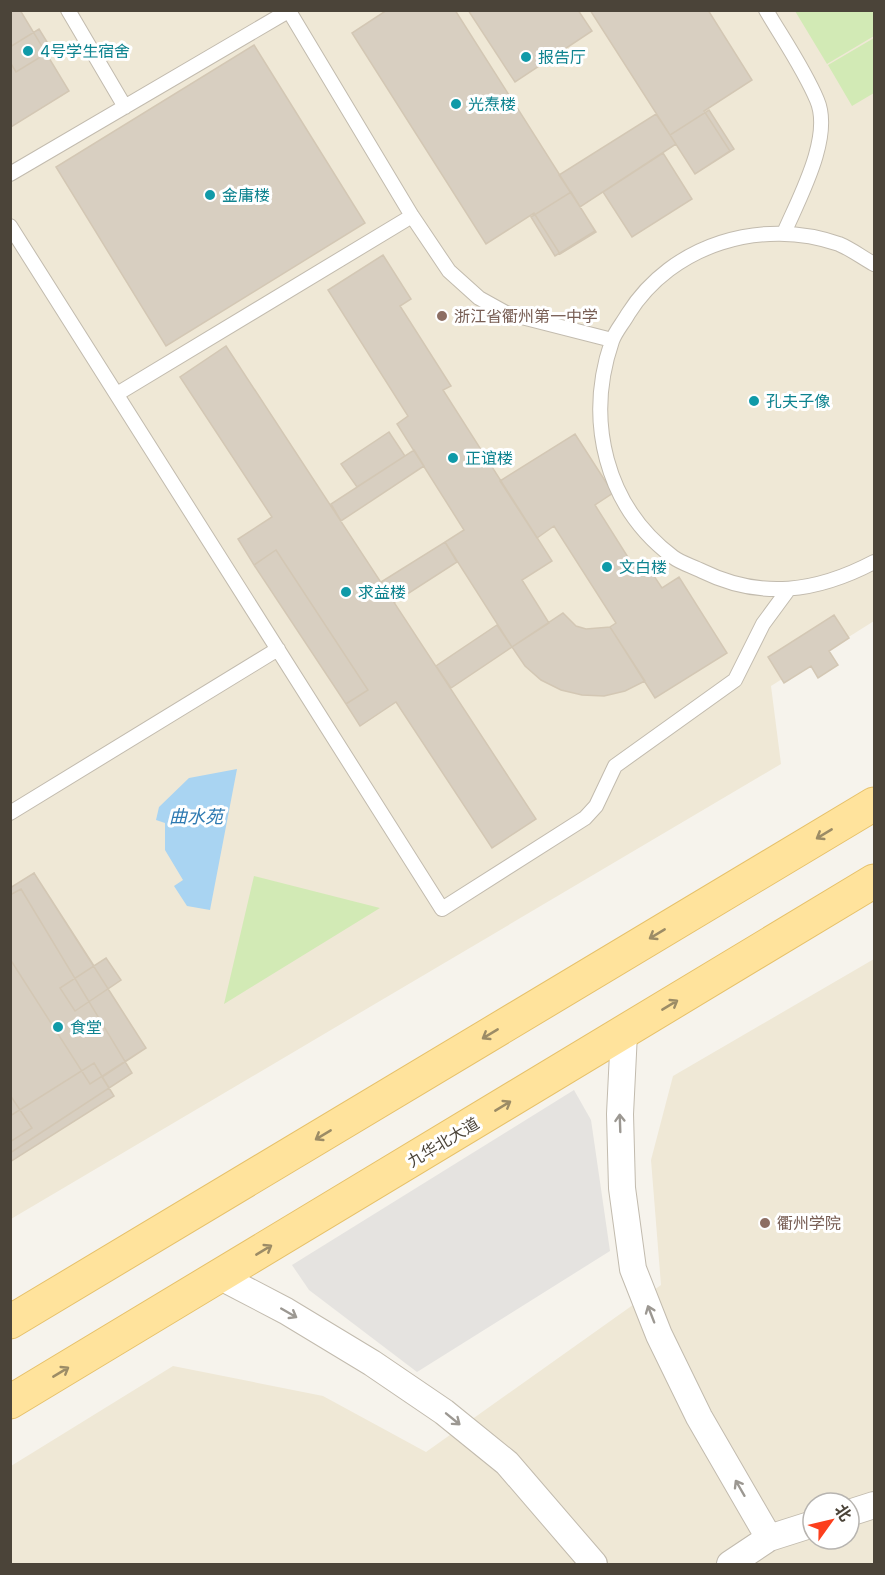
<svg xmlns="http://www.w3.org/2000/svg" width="885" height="1575" font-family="Inter,'Noto Sans SC',sans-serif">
	<rect width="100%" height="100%" fill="#f6f3ec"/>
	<path fill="#efe8d6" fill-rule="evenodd" d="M10,11H874V621L771,686L781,764L11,1219Z
		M874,959V1564H11V1466L173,1366L323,1396L426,1452L661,1285L651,1160L673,1076ZM813,1503H849V1539H813Z"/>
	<path fill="#d2eab5" d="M795,11H874V36L827,64Z
		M874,38V93L852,106L828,65Z
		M254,876L380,908L224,1004Z"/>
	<path fill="#e5e3e0" d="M574,1090L591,1120L610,1251L417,1372L309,1290L292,1265Z"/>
	<path fill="#a9d4f2" d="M237,769L210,910L187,906L174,886L183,880L165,850V823L156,820L159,807L189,778Z"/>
	<path fill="#d8cfc1" stroke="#d3c7b4" stroke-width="1.5" d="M10,10H20L69,91L11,127Z
		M387,10H455L596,232L560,254L534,213L486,244L352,33Z
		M468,10H578L592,31L515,82Z
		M590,10H708L752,80L704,111L730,151L695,174Z
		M39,29L52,50L16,72L10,62V47Z
		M254,45L365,223L166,346L56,167Z
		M709,110L734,149L695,174L670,135Z
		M656,114L676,144L580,207L559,175Z
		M663,153L692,199L632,237L603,192Z
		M571,192L595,231L555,256L531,217Z
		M383,255L411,299L400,306L451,386L443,390L552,561L522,580L549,623L512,647L445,542L464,530L397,424L408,416L328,290Z
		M226,346L536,819L492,848L396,702L360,726L346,704L368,690L276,550L254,565L238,539L272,517L180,377Z
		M389,432L405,456L357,487L341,464Z
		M575,434L613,493L595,505L636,570L646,564L662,588L679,577L727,653L655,698L610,627L616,623L554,526L537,538L500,481Z
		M414,450L424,466L341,521L331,504Z
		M445,542L457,562L395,602L381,582Z
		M276,550L368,690L346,704L254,565Z
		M563,613L576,626L586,629L610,627L645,681L625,691L604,696L582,695L561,690L541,680L525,666L512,647Z
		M834,615L849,638L829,651L838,665L818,678L811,666L784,683L768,657Z
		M497,625L512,647L451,688L436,666Z
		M34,873L146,1048L90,1084L10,959V888Z
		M34,873L94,966L106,958L121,980L108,989L146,1048L102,1077L114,1096L10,1162V888Z
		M21,889L132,1073L10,1153V895Z
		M106,958L121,980L75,1011L60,988Z
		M94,1063L114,1096L10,1162V1116Z
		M10,1095L32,1128L10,1142Z"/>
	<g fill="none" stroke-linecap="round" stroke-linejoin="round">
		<g stroke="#c2bbae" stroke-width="16">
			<path id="lane" d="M68,10L125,107
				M766,10C783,39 804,69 817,100C833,137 799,198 784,233
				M289,11L412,216L449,271L479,298L506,313L612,340
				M10,174L290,10
				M10,226L442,909L585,818L596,806L615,766L735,680L763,624L788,590
				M874,264C863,258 851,249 839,244C762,217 672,244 628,314C623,323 615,332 612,341C585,420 605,506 673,557C681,563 692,566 702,571C761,600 817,592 874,562
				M117,394L412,216
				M10,813L278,649"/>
		</g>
		<g stroke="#c2bbae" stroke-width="28">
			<path id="street" d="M624,1033L620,1114L622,1188L633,1269L659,1335L699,1417L769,1538
				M219,1276L286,1311L372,1363L444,1412L507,1463L594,1564
				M849,1513L874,1505
				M730,1564L769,1538L813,1524"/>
		</g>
		<g stroke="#e6c16a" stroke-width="35">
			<path id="primary" d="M10,1322L874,804
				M10,1402L874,881"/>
		</g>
		<use href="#lane" stroke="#fff" stroke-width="14"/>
		<use href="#street" stroke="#fff" stroke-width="26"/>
		<use href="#primary" stroke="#ffe39c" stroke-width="33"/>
	</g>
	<defs><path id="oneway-shaft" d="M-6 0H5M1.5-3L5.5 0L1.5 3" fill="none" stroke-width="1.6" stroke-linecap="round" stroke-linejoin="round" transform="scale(1.5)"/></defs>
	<g stroke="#9c8c66">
		<use href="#oneway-shaft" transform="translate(824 834) rotate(149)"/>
		<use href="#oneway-shaft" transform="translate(657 934) rotate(149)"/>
		<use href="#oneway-shaft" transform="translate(670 1005) rotate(-31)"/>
		<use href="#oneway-shaft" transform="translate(490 1034) rotate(149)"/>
		<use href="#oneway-shaft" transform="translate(503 1106) rotate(-31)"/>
		<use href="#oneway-shaft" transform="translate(323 1135) rotate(149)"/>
		<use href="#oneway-shaft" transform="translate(264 1250) rotate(-31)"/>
		<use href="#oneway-shaft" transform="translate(61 1372) rotate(-31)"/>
	</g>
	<g stroke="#9c9892">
		<use href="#oneway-shaft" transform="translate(620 1123) rotate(-92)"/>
		<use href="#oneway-shaft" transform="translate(289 1313) rotate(30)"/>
		<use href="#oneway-shaft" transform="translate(651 1314) rotate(-111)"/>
		<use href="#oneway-shaft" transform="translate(453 1419) rotate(39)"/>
		<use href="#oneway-shaft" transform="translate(740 1488) rotate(-120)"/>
	</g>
	<g fill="#0f9aa8" stroke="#fff" stroke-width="2">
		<circle cx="28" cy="51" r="6"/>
		<circle cx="526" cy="57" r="6"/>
		<circle cx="456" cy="104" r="6"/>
		<circle cx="210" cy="195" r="6"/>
		<circle cx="754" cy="401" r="6"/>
		<circle cx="453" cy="458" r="6"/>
		<circle cx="607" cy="567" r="6"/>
		<circle cx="346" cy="592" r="6"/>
		<circle cx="58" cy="1027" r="6"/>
	</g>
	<g fill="#8d6e63" stroke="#fff" stroke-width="2">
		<circle cx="442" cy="316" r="6"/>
		<circle cx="765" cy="1223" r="6"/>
	</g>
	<g text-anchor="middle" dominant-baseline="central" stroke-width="6" stroke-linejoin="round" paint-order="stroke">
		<g font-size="16" fill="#0d838f" stroke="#fff" text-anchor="start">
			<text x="40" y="51">4号学生宿舍</text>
			<text x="538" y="57">报告厅</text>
			<text x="468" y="104">光焘楼</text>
			<text x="222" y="195">金庸楼</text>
			<text x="766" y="401">孔夫子像</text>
			<text x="465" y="458">正谊楼</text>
			<text x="619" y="567">文白楼</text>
			<text x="358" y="592">求益楼</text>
			<text x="70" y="1027">食堂</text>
		</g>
		<g font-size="16" fill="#785e54" stroke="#fff" text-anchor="start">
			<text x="454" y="316">浙江省衢州第一中学</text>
			<text x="777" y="1223">衢州学院</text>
		</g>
		<g font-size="16" fill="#4b4439" stroke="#fff">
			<text transform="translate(443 1142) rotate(-31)">九华北大道</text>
		</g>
		<g font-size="18" font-style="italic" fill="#2e7ab2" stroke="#fff">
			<text x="196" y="816">曲水苑</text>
		</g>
	</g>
	<rect width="885" height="1575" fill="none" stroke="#4b4439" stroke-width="24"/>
	<g transform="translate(831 1521) rotate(56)"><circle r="28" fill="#ffffff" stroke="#b7b4b0" stroke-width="1.5"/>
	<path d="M0-4.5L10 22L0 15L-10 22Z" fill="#fc3f1d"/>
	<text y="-9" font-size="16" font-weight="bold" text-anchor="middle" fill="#4b4439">北</text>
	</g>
</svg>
